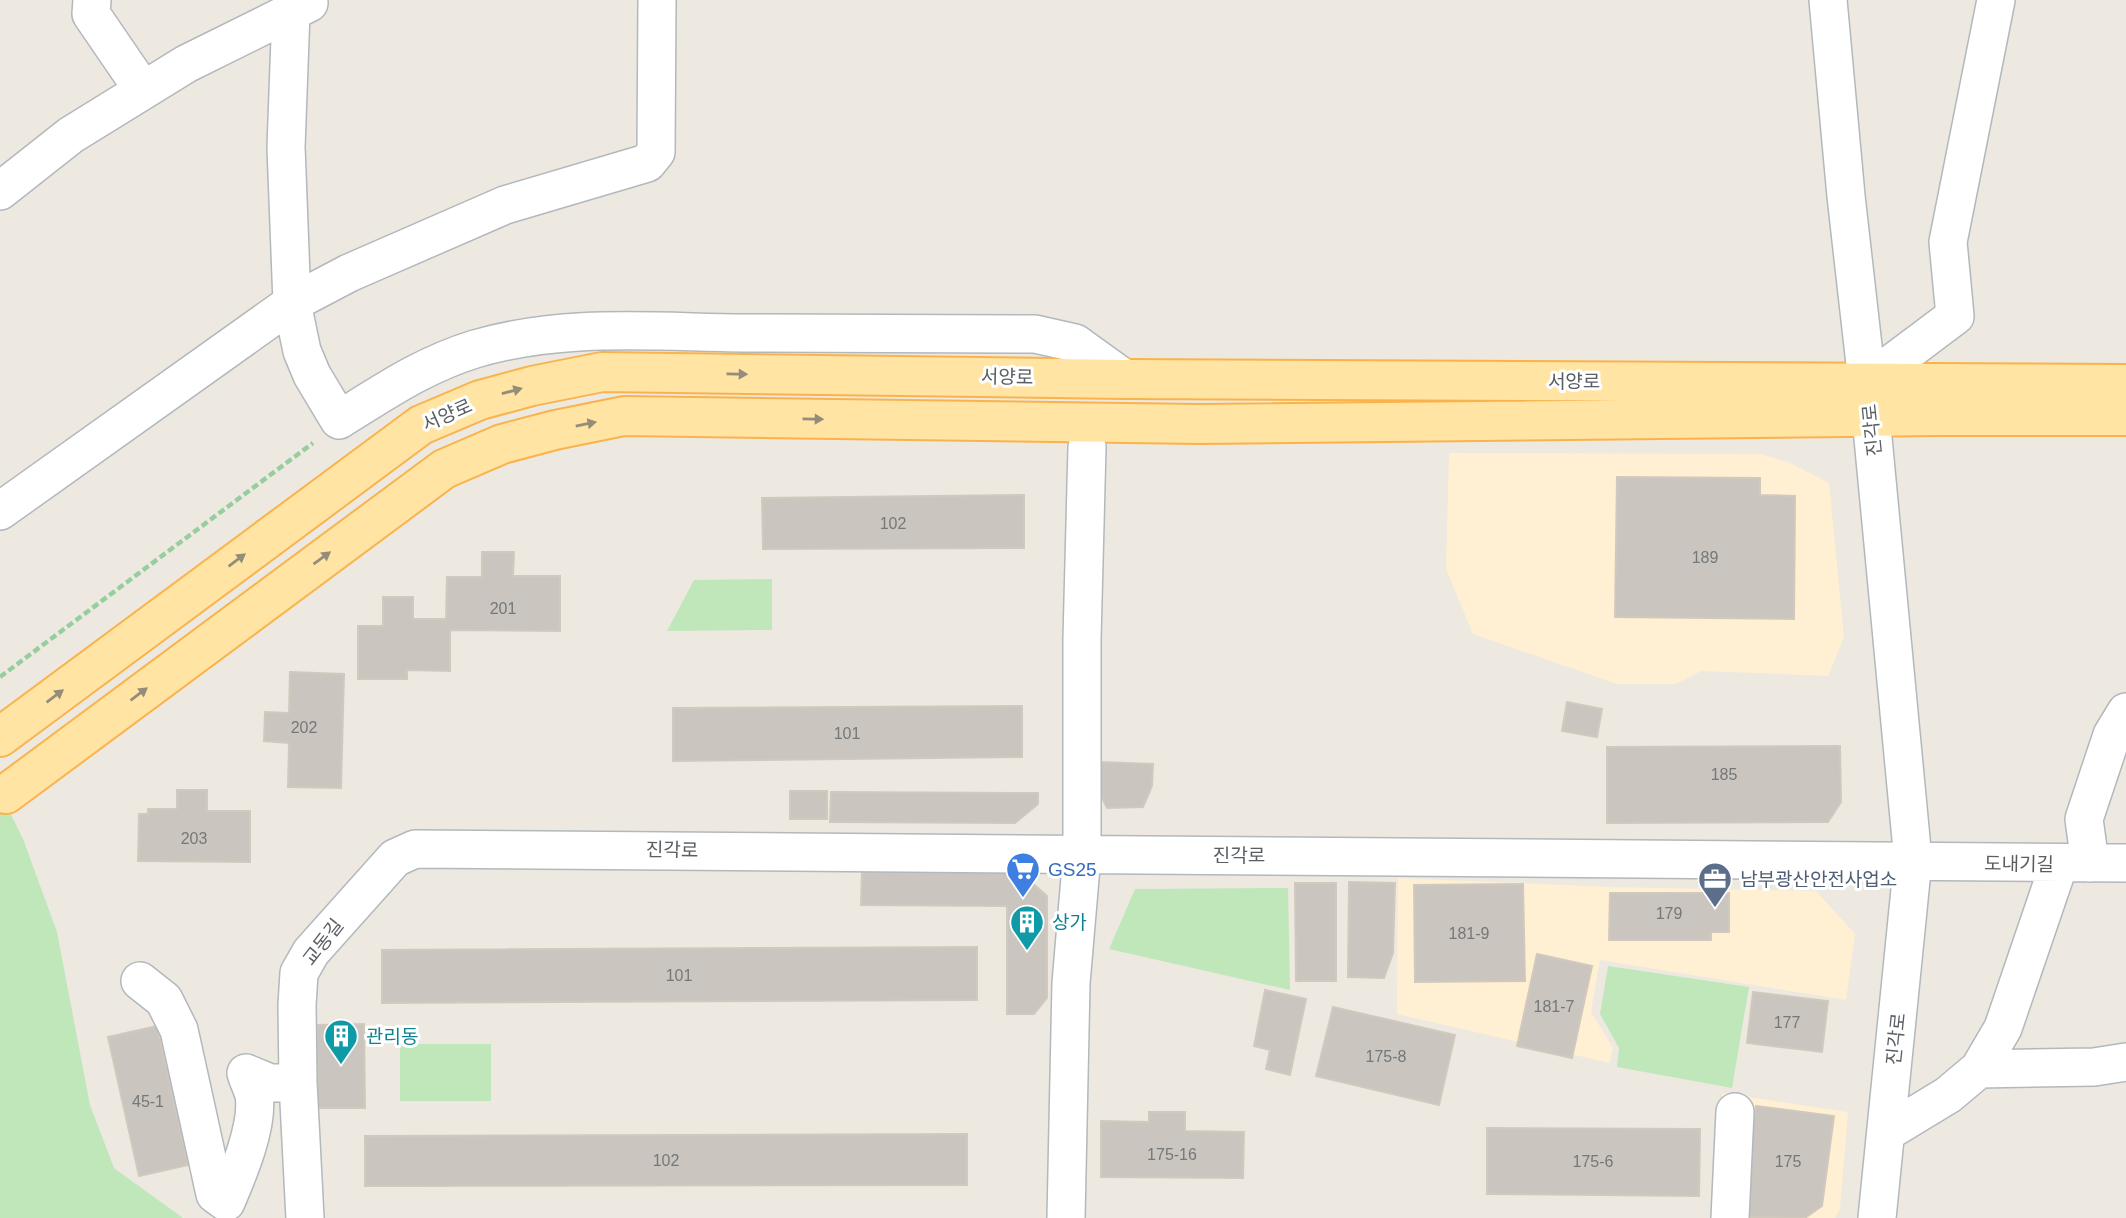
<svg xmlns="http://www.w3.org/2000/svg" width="2126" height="1218" font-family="Arial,'Noto Sans KR',sans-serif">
	<rect width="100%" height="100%" fill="#ede9e0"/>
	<path fill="#ffefd3" d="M1449,453L1761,454L1788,462L1829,483L1844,637L1828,676L1701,671L1676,684H1617L1473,634L1446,569Z
		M1398,878L1611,887L1816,891L1855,934L1846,1000L1600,960L1591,1012L1613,1048L1610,1063L1397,1014Z
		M1722,1093L1848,1112L1840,1209L1835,1218H1724Z"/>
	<path fill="#c0e7ba" d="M772,579V630L667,631L694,580Z
		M0,792L23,839L57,932L90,1105L114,1168L183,1218H0Z
		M1288,888L1290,990L1109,949L1135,889Z
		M1608,966L1749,987L1732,1088L1617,1067L1619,1048L1600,1014Z
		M400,1044H491V1101H400Z"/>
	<path fill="#cac5bf" stroke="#d2c9be" stroke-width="2" d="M1617,477L1760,478V495L1795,496L1794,619L1615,617Z
		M1024,495V548L763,549L762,498Z
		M482,552H514L513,576H560V631L450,630V671L407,670V679H358V626H383V597H413V619H446L447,577H482Z
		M290,672L344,674L341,788L288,787L289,743L264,741L265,712L289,713Z
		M1567,702L1602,709L1597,737L1562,731Z
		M1022,706V757L673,761V708Z
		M1840,746L1841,802L1828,822L1607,823V747Z
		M1100,762L1153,764L1152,786L1143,807L1107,808L1099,792Z
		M177,790H207V811H250V862L138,861L139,814H148V809H177Z
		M790,791H827V819H790Z
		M831,792L1038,793V804L1015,823L830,822Z
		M862,872L1021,873L1047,896V998L1034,1014H1007V906L861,905Z
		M1349,882L1395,883L1393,953L1384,978L1348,977Z
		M1295,883H1336V981H1296Z
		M1523,884L1525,981L1415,982L1414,885Z
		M1610,893H1729V932H1711V940H1609Z
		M977,947V1000L382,1003V950Z
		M1537,954L1592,966L1572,1058L1517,1046Z
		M1265,990L1306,999L1290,1075L1266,1069L1270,1050L1254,1046Z
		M1753,992L1828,1001L1822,1052L1747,1043Z
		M1333,1007L1455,1035L1439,1105L1316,1076Z
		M364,1024L365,1108H318L317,1025Z
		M157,1026L188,1165L139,1176L108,1037Z
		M1756,1106L1834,1116L1822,1206L1805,1218L1741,1217Z
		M1149,1112H1185V1131L1244,1132L1243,1178L1101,1177V1121L1149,1122Z
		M1487,1128L1700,1129L1699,1196L1487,1194Z
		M967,1134V1185L365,1186V1136Z"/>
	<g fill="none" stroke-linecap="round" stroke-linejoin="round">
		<g stroke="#b3b8bc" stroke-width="40">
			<path id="minor" d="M92,0L91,14L143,90
				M1828,0L1846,196L1871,417L1913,860L1877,1218
				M291,12L286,147L292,303L302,351L312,375L339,420C384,392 423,365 475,349C563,323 652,332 743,333C840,334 938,333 1035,334L1075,343L1125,379
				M0,191L71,135L186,64L309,3
				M1867,382L1955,316L1948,242L1996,0
				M0,511L292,303L349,273L505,205L647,163L656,152L657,0
				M2090,863L2084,819L2112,735L2126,712
				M140,981L164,1000L179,1030L215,1194L226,1202C238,1174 259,1125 254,1095C252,1088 248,1080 246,1073L270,1083H298
				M1979,1069L2094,1067L2126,1062
				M1887,1132L1948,1095L1979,1069L2003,1028L2059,864
				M305,1218L298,1083L297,1005L299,973L311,952L395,858L415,849L2126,863
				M1066,1218L1071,983L1082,855V639L1087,447
				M1730,1218L1735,1112"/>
		</g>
		<g stroke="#fab34c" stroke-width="42">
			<path id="major" d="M0,737L421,425L480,400L532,386L602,372L1125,379L2126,384
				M6,794L444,469L502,444L555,430L624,416L1200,424L1941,416H2126"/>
		</g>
		<path stroke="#96ce9e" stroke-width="4.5" stroke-dasharray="7 3.5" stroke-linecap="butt" d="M0,677L313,443"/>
		<use href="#minor" stroke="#fff" stroke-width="37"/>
		<use href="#major" stroke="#ffe4a3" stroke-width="38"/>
	</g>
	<defs><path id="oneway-solid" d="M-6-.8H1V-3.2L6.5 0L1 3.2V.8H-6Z" transform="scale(1.75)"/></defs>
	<g fill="#938d79">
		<use href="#oneway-solid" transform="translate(737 374) rotate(1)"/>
		<use href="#oneway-solid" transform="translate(512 391) rotate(-15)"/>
		<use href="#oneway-solid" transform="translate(813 419) rotate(1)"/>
		<use href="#oneway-solid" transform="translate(586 424) rotate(-11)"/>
		<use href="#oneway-solid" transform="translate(322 558) rotate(-36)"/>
		<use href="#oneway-solid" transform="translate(237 560) rotate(-37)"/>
		<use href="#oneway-solid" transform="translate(139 694) rotate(-37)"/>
		<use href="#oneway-solid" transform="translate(55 696) rotate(-37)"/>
	</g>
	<defs>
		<g id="supermarket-pin" transform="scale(1.75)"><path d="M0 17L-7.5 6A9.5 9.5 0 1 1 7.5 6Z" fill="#3f7fe0" stroke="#fff"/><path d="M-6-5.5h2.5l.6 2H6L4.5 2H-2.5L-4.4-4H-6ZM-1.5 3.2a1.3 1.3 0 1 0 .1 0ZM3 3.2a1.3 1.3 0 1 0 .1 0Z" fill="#fff"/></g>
		<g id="office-pin" transform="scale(1.75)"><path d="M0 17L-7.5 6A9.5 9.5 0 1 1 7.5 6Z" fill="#5c6f8a" stroke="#fff"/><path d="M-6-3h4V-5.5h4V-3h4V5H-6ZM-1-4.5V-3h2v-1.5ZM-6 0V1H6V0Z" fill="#fff"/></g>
		<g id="building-pin" transform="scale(1.75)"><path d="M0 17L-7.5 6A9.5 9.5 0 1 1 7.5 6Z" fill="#0f9aa8" stroke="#fff"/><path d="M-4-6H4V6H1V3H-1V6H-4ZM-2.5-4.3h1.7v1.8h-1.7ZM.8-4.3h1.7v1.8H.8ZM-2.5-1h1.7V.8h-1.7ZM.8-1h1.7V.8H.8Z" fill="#fff"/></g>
	</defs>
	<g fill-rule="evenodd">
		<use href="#supermarket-pin" x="1023" y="869"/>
		<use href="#office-pin" x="1715" y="879"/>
		<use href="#building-pin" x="1027" y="922"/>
		<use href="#building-pin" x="341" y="1036"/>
	</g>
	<g text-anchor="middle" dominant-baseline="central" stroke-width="6" stroke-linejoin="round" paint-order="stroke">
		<g font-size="16" fill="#757879">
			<text x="893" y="523">102</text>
			<text x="1705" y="557">189</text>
			<text x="503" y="608">201</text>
			<text x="304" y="727">202</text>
			<text x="847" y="733">101</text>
			<text x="1724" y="774">185</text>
			<text x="194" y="838">203</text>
			<text x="1669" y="913">179</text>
			<text x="1469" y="933">181-9</text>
			<text x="679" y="975">101</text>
			<text x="1554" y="1006">181-7</text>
			<text x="1787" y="1022">177</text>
			<text x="1386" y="1056">175-8</text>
			<text x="148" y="1101">45-1</text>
			<text x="1172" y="1154">175-16</text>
			<text x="666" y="1160">102</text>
			<text x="1593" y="1161">175-6</text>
			<text x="1788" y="1161">175</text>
		</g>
		<g font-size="19" fill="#595e62" stroke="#fff">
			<text transform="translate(1007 377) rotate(1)">서양로</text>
			<text x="1574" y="381">서양로</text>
			<text transform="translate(447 415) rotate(-24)">서양로</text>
			<text transform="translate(1872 430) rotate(-96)">진각로</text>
			<text transform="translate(672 850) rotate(1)">진각로</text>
			<text x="1239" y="855">진각로</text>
			<text transform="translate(2019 864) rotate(1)">도내기길</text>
			<text transform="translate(323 942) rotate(-52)">교동길</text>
			<text transform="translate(1896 1039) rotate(-84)">진각로</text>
		</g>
		<g font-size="19" fill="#366cbe" stroke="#fff" text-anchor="start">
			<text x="1048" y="869">GS25</text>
		</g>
		<g font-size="19" fill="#4e5e75" stroke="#fff" text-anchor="start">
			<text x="1740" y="879">남부광산안전사업소</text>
		</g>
		<g font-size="19" fill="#0d838f" stroke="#fff" text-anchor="start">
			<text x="1052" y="922">상가</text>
			<text x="366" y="1036">관리동</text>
		</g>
	</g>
</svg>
